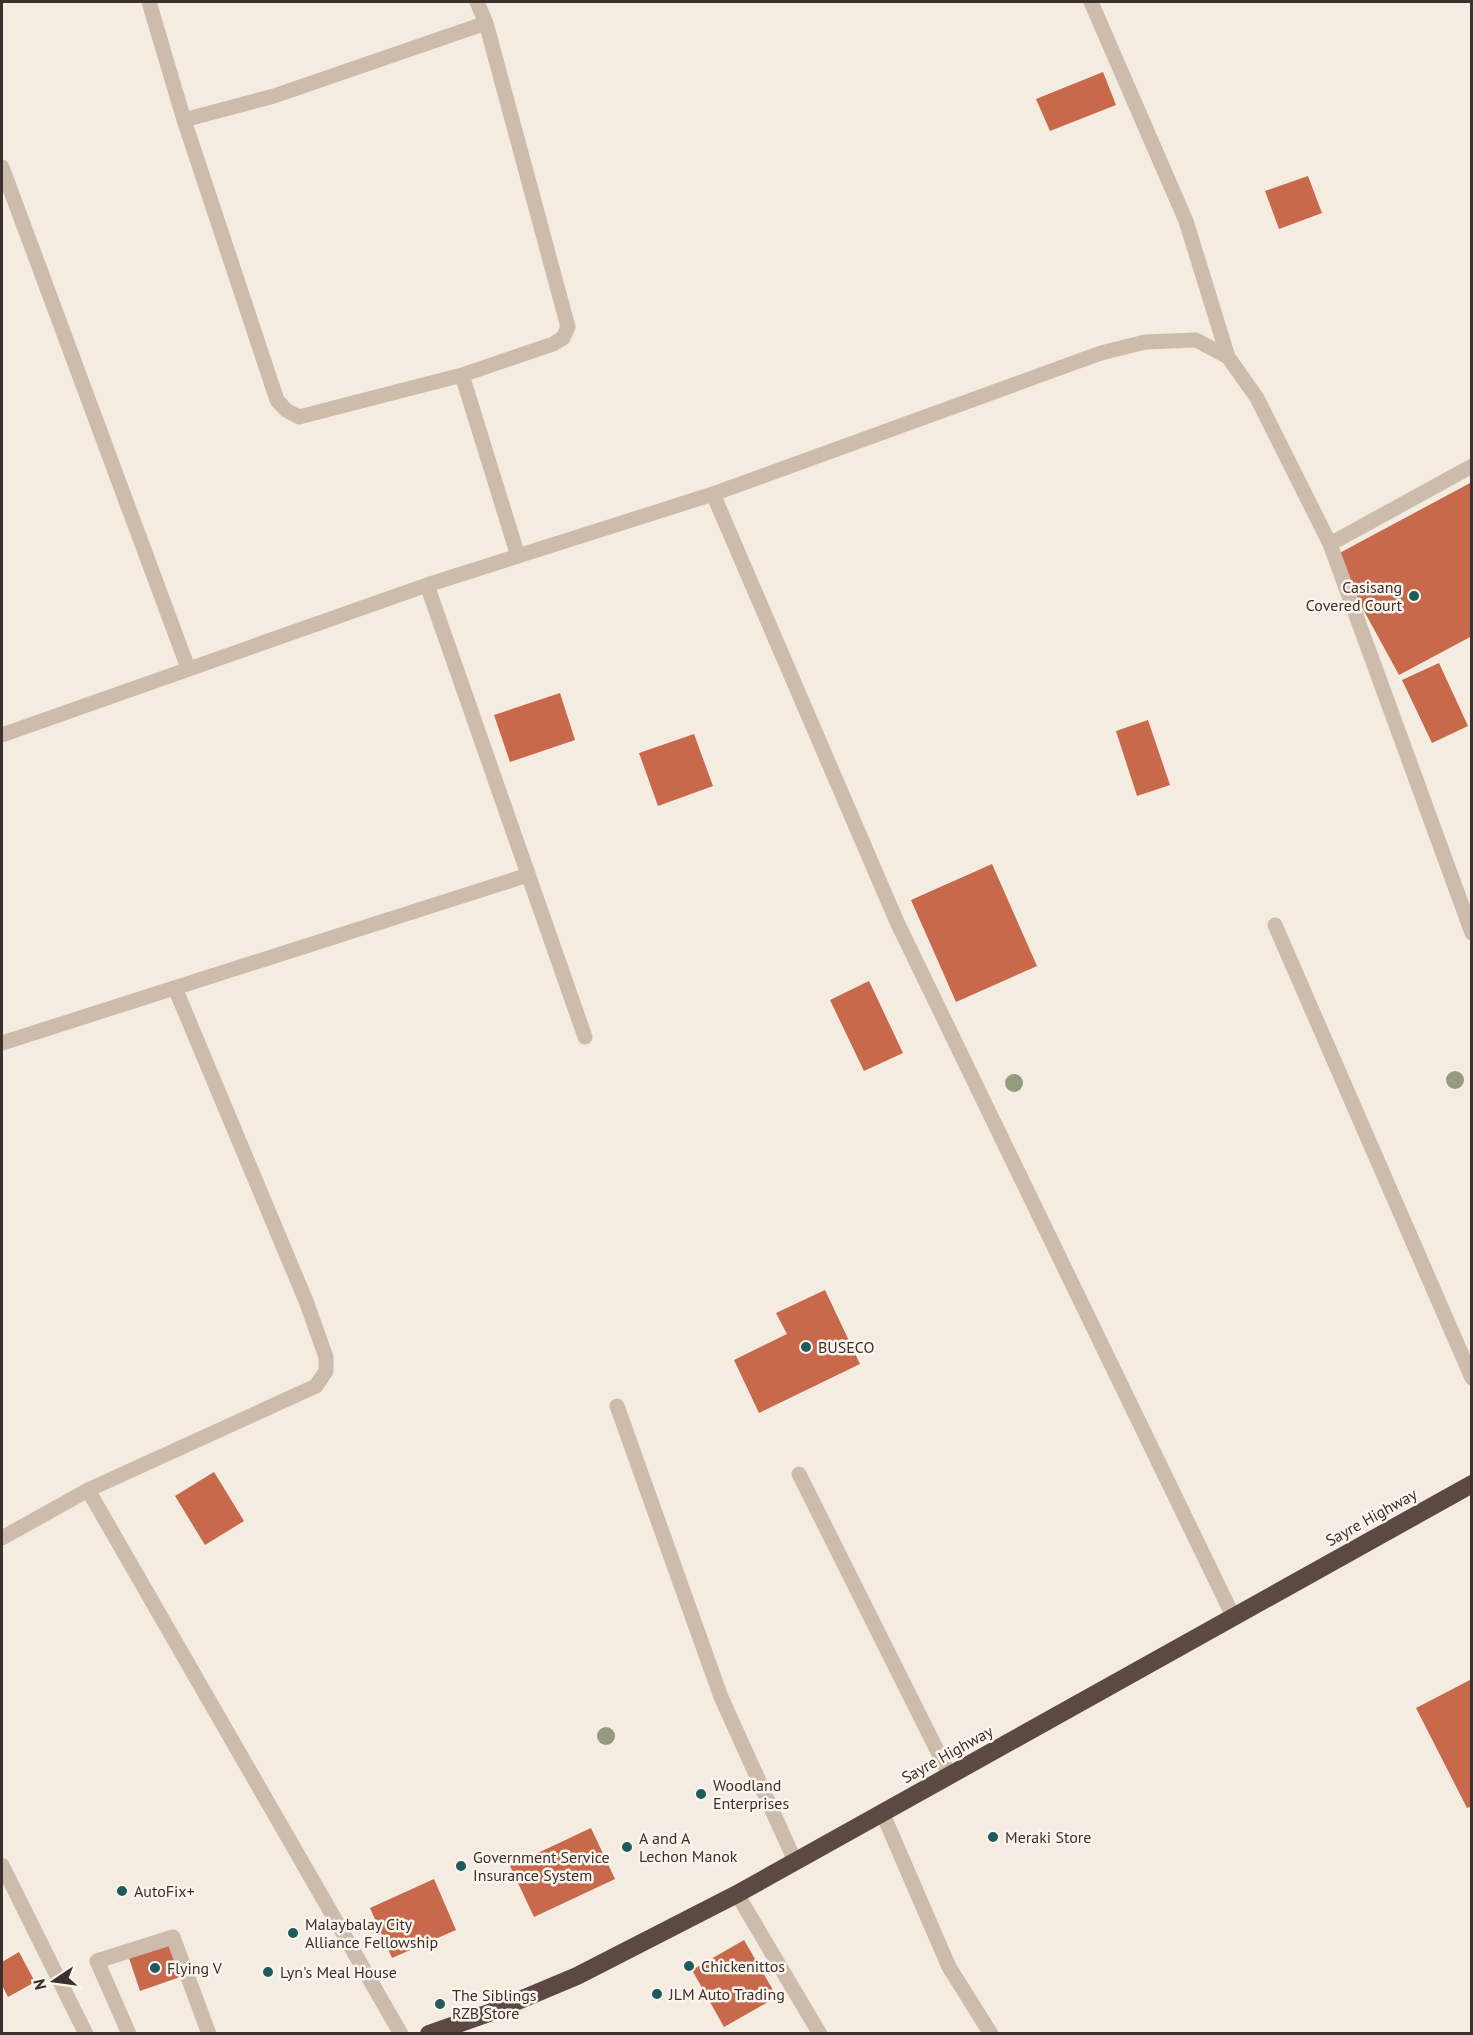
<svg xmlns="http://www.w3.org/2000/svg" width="1473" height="2035" font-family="'PT Sans',sans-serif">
	<rect width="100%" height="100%" fill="#f4ebe1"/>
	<path fill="#c8694b" d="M1103,72L1116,105L1050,131L1036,99Z
		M1308,176L1322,213L1279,229L1265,191Z
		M1472,482V636L1399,675L1334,556Z
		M1439,663L1468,726L1432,743L1402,680Z
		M560,693L575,740L510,762L494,715Z
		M1148,720L1170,785L1137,796L1116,731Z
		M694,734L713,786L658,806L639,753Z
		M992,864L1037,966L956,1002L911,900Z
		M869,981L903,1053L864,1071L830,1000Z
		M825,1290L860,1364L759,1413L734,1360L787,1334L776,1313Z
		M214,1472L244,1521L205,1545L175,1496Z
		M1472,1679V1806L1467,1808L1416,1708Z
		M591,1828L615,1879L534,1917L510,1866Z
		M434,1879L456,1930L392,1958L370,1908Z
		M744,1940L777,1997L724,2027L692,1970Z
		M169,1944L180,1977L140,1991L129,1958Z
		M19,1952L35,1982L8,1997L2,1985V1962Z"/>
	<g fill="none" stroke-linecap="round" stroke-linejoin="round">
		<path stroke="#cdbbac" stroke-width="15" d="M149,2L184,120L277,400L286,410L299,417L462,375L518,556
			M184,120L274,96L486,23
			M2,167L188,668
			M462,375L553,344L563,338L568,327L486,23L477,2
			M617,1406L721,1697L795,1861
			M799,1474L949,1774
			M882,1812L949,1967L991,2034
			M129,2034L97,1961L173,1937L209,2034"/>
		<path stroke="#cdbbac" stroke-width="15" d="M1091,2L1186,221L1228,357
			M713,494L897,922L1233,1616
			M1330,544L1472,466
			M427,585L585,1037
			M2,735L427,585L713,494L1101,353L1145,342L1196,340L1228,357L1257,398L1330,544L1472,933
			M1275,925L1472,1378
			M2,1043L528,875
			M88,1490L401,2034
			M2,1538L88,1490L316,1386L326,1371V1357L306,1301L175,988
			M2,1865L86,2034
			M737,1894L820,2034"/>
		<path stroke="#5c4a42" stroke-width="18" d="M429,2034L489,2013L577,1976L737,1894L1472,1484"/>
	</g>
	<g fill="#969b7f">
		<circle cx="1455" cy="1080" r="9"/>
		<circle cx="1014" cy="1083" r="9"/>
		<circle cx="606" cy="1736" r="9"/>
	</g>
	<g fill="#1f5a5e" stroke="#fbf5ee" stroke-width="2">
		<circle cx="1414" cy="596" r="6"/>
		<circle cx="806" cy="1347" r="6"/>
		<circle cx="701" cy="1794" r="6"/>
		<circle cx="993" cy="1837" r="6"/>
		<circle cx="627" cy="1847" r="6"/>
		<circle cx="461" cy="1866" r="6"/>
		<circle cx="122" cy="1891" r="6"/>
		<circle cx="293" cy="1933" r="6"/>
		<circle cx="689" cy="1966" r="6"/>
		<circle cx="155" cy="1968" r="6"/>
		<circle cx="268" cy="1972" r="6"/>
		<circle cx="657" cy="1994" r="6"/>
		<circle cx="440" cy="2004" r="6"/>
	</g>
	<g text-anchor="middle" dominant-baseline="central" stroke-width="5" stroke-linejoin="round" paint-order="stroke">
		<g font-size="16" fill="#3b302b" stroke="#fbf5ee" text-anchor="start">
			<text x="1402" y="587" text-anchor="end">Casisang<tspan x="1402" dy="18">Covered Court</tspan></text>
			<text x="818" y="1347">BUSECO</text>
			<text x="713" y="1785">Woodland<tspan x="713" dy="18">Enterprises</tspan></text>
			<text x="1005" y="1837">Meraki Store</text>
			<text x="639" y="1838">A and A<tspan x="639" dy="18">Lechon Manok</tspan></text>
			<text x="473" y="1857">Government Service<tspan x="473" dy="18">Insurance System</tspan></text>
			<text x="134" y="1891">AutoFix+</text>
			<text x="305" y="1924">Malaybalay City<tspan x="305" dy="18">Alliance Fellowship</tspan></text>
			<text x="701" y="1966">Chickenittos</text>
			<text x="167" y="1968">Flying V</text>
			<text x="280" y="1972">Lyn's Meal House</text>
			<text x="669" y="1994">JLM Auto Trading</text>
			<text x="452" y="1995">The Siblings<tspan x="452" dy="18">RZB Store</tspan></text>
		</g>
		<g font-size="16" fill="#3b302b" stroke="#fbf5ee">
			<text transform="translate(1371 1517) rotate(-29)">Sayre Highway</text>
			<text transform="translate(947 1754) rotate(-29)">Sayre Highway</text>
		</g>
	</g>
	<rect width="1473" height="2035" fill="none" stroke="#3b302b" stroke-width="6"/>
	<g transform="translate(54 1981) rotate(257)" stroke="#fbf5ee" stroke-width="4.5" paint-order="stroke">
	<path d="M0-4.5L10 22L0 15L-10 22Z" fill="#3b302b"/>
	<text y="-9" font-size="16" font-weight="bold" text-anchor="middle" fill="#3b302b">N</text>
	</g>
</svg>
